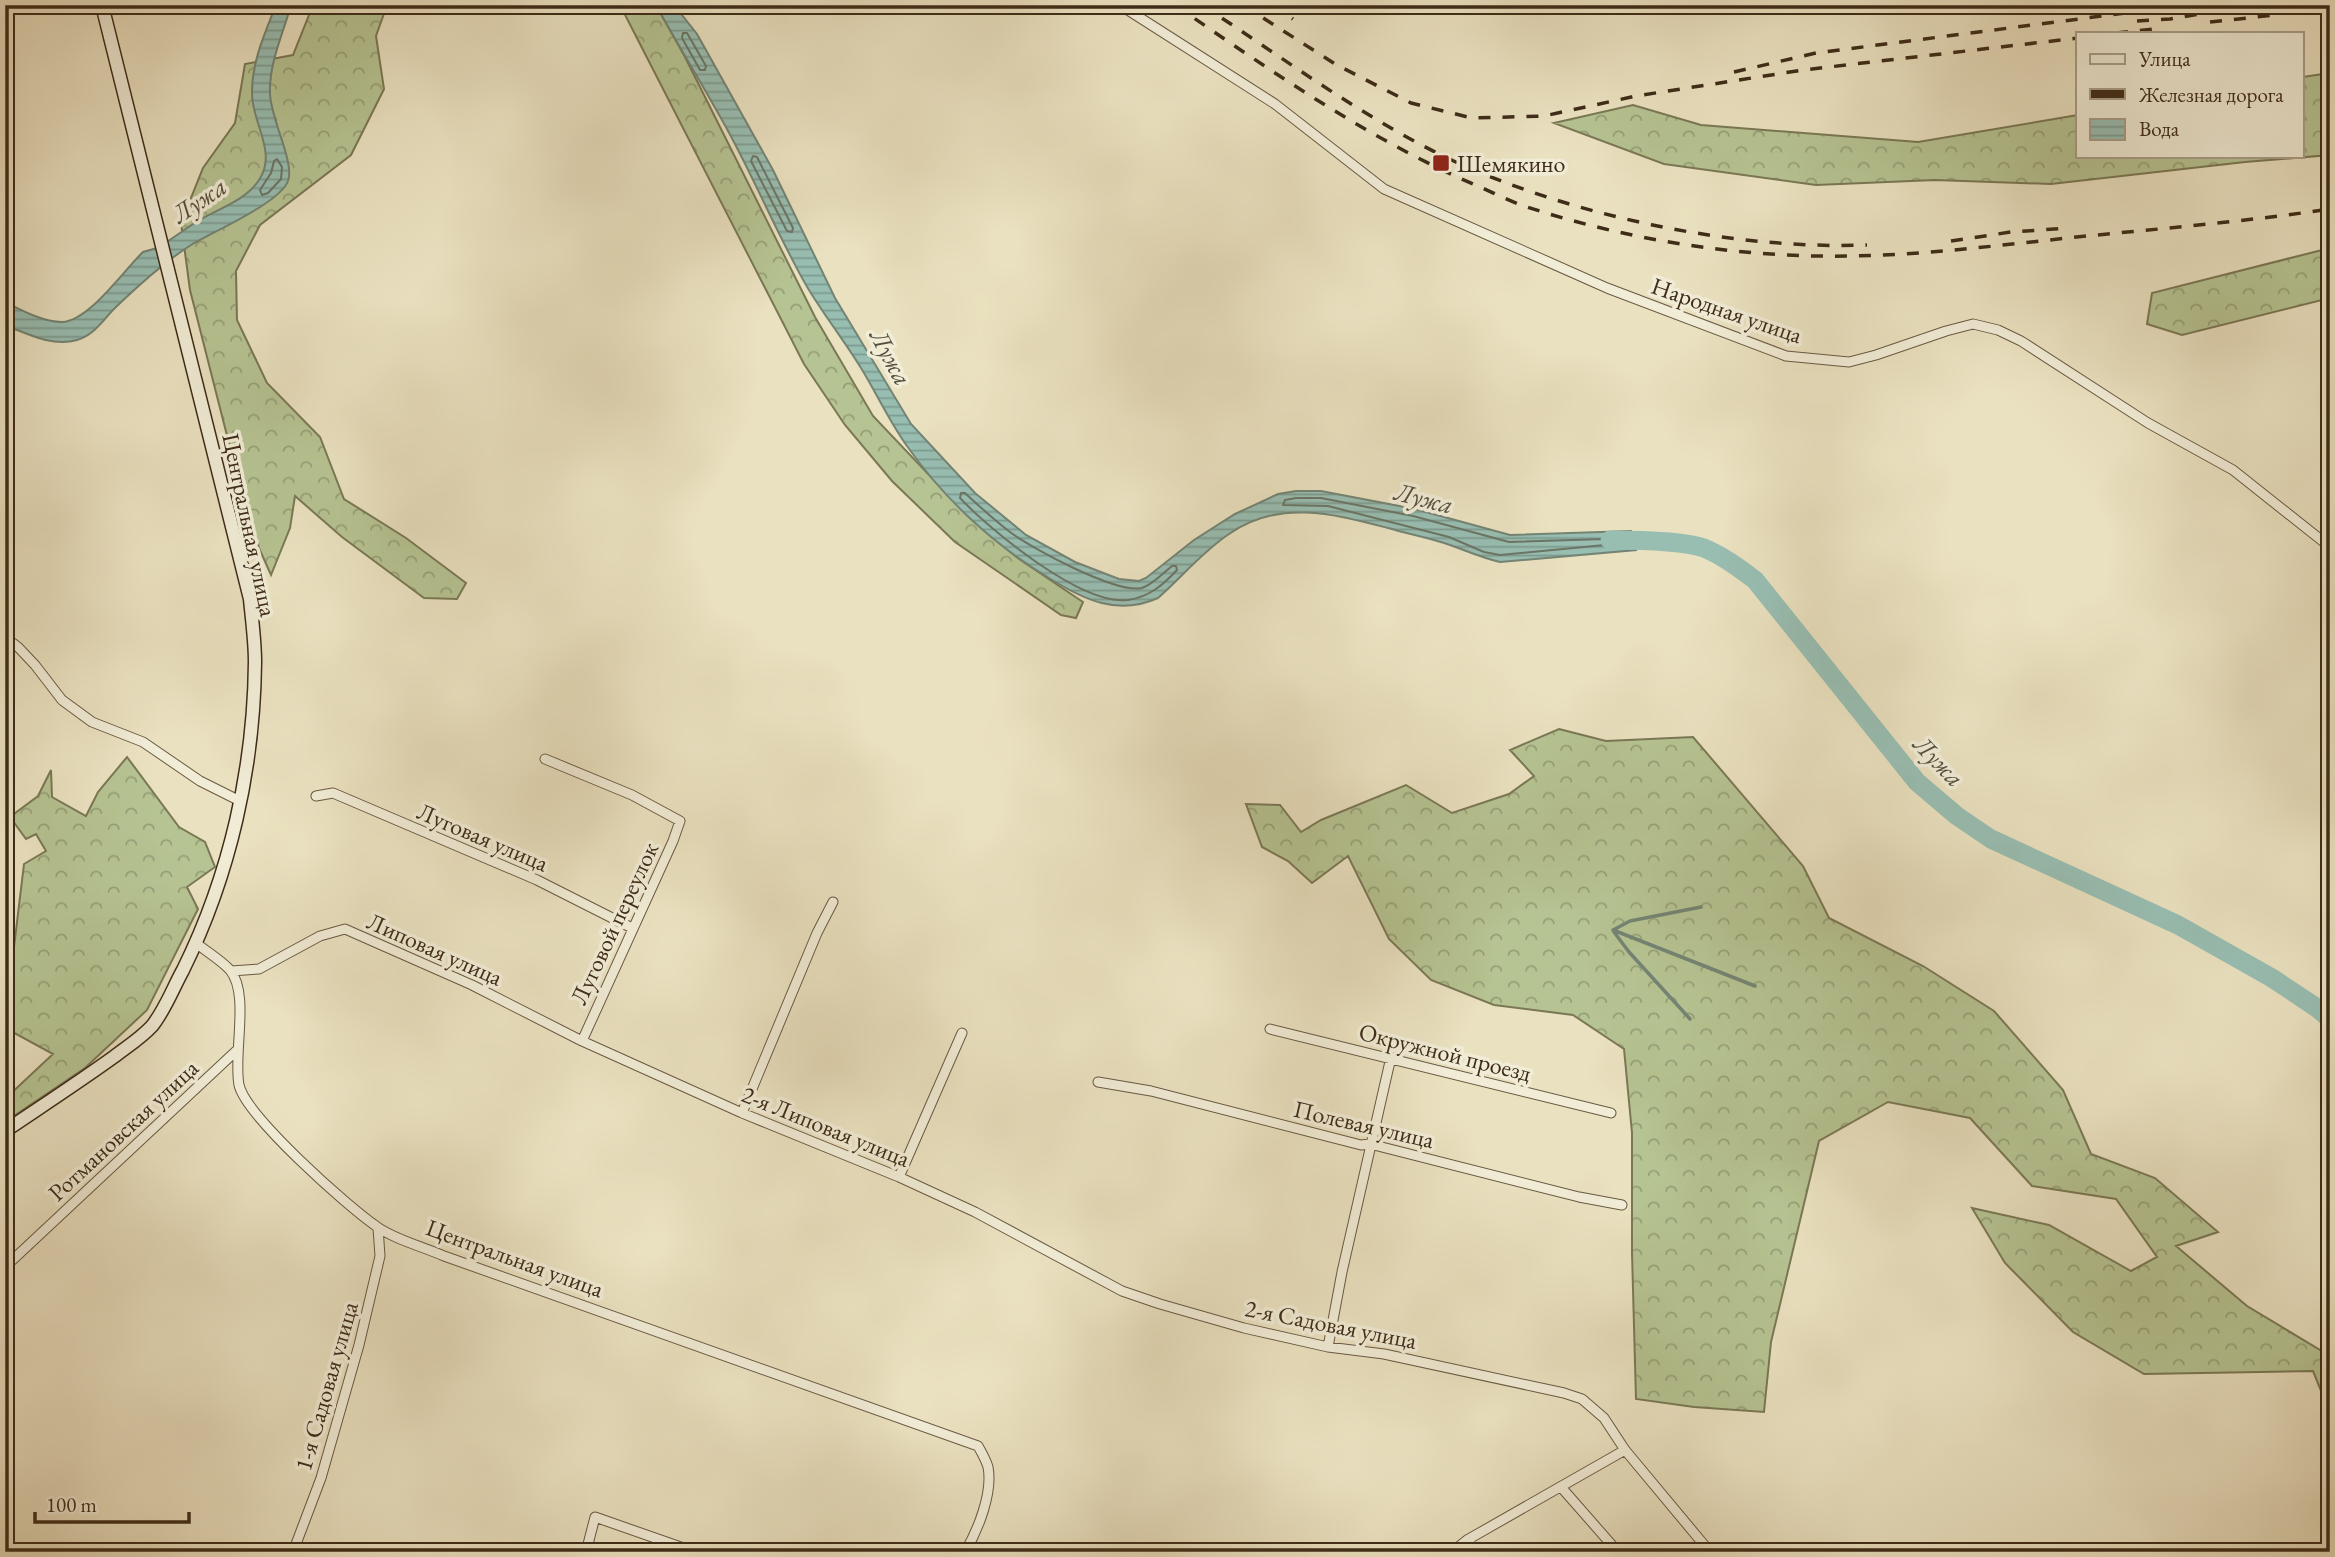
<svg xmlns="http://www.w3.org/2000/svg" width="2335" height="1557" font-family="'EB Garamond',serif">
	<defs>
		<pattern id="forest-crowns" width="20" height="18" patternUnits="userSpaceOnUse" patternTransform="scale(1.75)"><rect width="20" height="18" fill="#b6c392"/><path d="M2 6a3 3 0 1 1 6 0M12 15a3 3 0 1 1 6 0" fill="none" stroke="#959f76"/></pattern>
		<pattern id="water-rules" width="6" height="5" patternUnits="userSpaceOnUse" patternTransform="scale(1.75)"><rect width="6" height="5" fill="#98beb2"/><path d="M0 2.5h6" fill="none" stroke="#7d9b90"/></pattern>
	</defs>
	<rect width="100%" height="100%" fill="#eae1c0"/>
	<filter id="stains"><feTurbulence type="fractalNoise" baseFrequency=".00286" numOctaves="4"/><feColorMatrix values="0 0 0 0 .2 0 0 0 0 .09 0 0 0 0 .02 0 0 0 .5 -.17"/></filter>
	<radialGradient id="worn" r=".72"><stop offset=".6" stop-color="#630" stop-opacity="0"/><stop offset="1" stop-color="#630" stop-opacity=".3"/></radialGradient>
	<path fill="url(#forest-crowns)" stroke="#7a7855" stroke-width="2" d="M313,5H387L376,36L384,89L351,155L260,225L236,271L237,320L267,383L320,437L344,499L406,538L466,583L457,599L424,598L342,537L295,496L290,528L271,575L251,530L190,290L181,223L203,168L235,123L245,64L293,55Z
		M620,5H656L685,57L815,317L873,416L967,515L985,531L1019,559L1083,602L1076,618L1061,615L955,542L892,481L845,425L804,364Z
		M2330,73V155L2245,162L2051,184L1935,180L1816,185L1664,164L1554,123L1633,105L1701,125L1918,142L2078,115V156H2302V77Z
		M2330,248V298L2182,335L2147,324L2152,293Z
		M1559,729L1606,741L1693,737L1803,866L1829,918L1923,966L1994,1011L2063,1090L2091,1154L2155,1178L2218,1232L2176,1246L2247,1306L2330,1356V1413L2313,1371L2144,1374L2073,1332L2005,1263L1972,1208L2049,1225L2131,1271L2157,1257L2116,1199L2032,1186L1970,1118L1888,1102L1819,1141L1771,1342L1764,1412L1694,1407L1636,1399L1632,1253V1133L1624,1049L1573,1015L1494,1005L1431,980L1389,939L1348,856L1312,883L1288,861L1262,847L1246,804L1280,805L1301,832L1321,820L1406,785L1452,813L1509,794L1534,776L1510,750Z
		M127,757L179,827L205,842L215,867L187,887L198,909L147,1010L85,1068L5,1122V1099L53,1054L5,1028V975L13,955L24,864L46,851L36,834L26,839L10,817L38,796L51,770L52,797L86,816L98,792Z"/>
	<path fill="url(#water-rules)" stroke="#748474" stroke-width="2" d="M276,5H291C283,34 269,63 270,93C270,118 295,162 288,181C280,203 212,232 191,245C164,262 140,284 117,306C104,318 96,334 77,340C52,347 28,334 5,325V302C21,310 43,322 62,322C89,321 124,270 143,252L157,248C169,241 181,232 193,224C214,210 245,202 259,180C278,152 251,122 252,92C252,61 265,33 276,5Z
		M656,5H674L697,34L773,170L835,298L911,424L975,493L1026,535L1075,562L1119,579L1139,581L1146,578L1194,540L1235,514L1278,494L1296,491H1321L1415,509L1510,535L1631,531L1636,550L1500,562C1482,558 1467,551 1450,545C1430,538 1408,534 1388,528C1334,514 1279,499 1229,534C1202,552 1182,577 1158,598C1118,616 1084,600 1049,578C994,545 944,499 907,446C889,421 877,394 861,368C844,340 823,314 806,285C777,234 755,180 727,129C704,87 679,47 656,5Z"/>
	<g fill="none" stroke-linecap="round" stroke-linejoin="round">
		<path stroke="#6b7565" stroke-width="2" d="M683,33H687L706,66L705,70H700L682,38Z
			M753,156L757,157L793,228L792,232L787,231L751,161Z
			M277,159L282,167L281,179L268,193L262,195L260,190L271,173L274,161Z
			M961,493H965C979,506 994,520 1010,532C1031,548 1116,594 1142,588C1153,584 1163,573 1172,566H1176L1177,570C1163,585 1149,597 1128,600C1082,606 990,530 960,498Z
			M1296,498H1321L1413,516L1509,542L1604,539L1608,542L1605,545L1500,555L1484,552L1449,537L1328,506L1283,505L1285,500Z"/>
		<path stroke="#748474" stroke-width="3.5" d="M1701,907L1630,921L1613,930L1755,986
			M1614,932L1629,952L1690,1019
			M2317,1008L2330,987"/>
		<path stroke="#98beb2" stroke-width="19" d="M1610,540C1633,540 1683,541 1704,548C1723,556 1739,568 1755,580L1917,782L1957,816L1991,839L2178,925L2272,978L2317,1008L2330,1019"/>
		<g stroke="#695942" stroke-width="11">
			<path id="street" d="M1120,5L1275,104L1384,189L1607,288L1786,356L1849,362L1876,355L1946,331L1973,324L1998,330L2021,341L2148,423L2233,470L2330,547
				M5,637L18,647L35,665L62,700L92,722L143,742L200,781L240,801
				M545,759L632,795L680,821L673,841L582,1041
				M316,796L333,793L537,880L632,928
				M196,943C207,952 221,960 230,970C250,994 233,1053 239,1085C246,1116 347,1206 376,1226C393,1239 424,1247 444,1256L978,1446C982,1453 986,1460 988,1467C993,1493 978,1530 965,1552
				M231,971L259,969L320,936L345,929L472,985L582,1041L742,1113L899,1177L975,1212L1122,1291L1160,1304L1244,1328L1328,1347L1384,1354L1564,1393L1582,1399L1604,1418L1625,1450L1710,1552
				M1270,1029L1611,1113
				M1098,1082L1151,1091L1361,1145L1370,1144L1579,1197L1622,1205
				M742,1113L817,933L833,902
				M899,1177L962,1033
				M5,1267L236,1051
				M1328,1347L1342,1272L1391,1057
				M1561,1487L1618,1552
				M1467,1540L1478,1552
				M293,1552L321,1478L359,1345L380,1256L378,1228
				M586,1552L595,1517L695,1552
				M1452,1552L1467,1540L1625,1450"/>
		</g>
		<g stroke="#3e2c18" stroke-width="15">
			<path id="secondary" d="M5,1131C42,1106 79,1082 115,1056C128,1046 141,1038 152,1026C165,1010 173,988 183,970C230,875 254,768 255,662C255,641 252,620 250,599L102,5"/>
		</g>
		<use href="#street" stroke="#f1ecd6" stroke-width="9"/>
		<use href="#secondary" stroke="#f1ecd6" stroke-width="12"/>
		<path stroke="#3e2c18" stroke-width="3.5" stroke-dasharray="12 12" stroke-linecap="butt" d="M1175,5C1271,71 1367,138 1473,184C1490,191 1507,200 1524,206C1627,240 1740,258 1849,256C1929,255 2008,244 2087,236C2168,228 2249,221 2330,209
			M1202,5C1282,57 1359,115 1445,157C1567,215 1732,250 1867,245
			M1243,5L1335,64L1411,103L1472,118L1544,116L1636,96L1803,70L2078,38
			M1272,5L1293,19
			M2137,21L2170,19L2255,5
			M2210,22L2275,15
			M2116,33L2154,29
			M1734,72L1816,53L2187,5
			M1951,241L2011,232L2069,228"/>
	</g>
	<rect fill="#8f2418" stroke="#f1ecd6" stroke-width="2.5" x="1432" y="154" width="18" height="18" rx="3.5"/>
	<g text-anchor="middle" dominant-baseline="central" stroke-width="7" stroke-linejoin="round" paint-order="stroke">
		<g font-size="24" fill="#3e2c18" stroke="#f1ecd6" text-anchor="start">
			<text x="1457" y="163">Шемякино</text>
		</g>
		<g font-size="24" fill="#3e2c18" stroke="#f1ecd6">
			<text transform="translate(1727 310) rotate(19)">Народная улица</text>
			<text transform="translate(250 525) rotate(78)">Центральная улица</text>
			<text transform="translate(483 837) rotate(23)">Луговая улица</text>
			<text transform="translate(614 923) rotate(-65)">Луговой переулок</text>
			<text transform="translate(435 949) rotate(24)">Липовая улица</text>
			<text transform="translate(1445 1052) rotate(14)">Окружной проезд</text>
			<text transform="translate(1364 1124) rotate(13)">Полевая улица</text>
			<text transform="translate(826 1126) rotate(22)">2-я Липовая улица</text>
			<text transform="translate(123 1130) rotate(-43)">Ротмановская улица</text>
			<text transform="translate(515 1258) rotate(20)">Центральная улица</text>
			<text transform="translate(1331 1324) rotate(11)">2-я Садовая улица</text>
			<text transform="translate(326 1386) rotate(-74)">1-я Садовая улица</text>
		</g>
		<g font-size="26" font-style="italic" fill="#54503e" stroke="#f1ecd6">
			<text transform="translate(199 200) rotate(-34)">Лужа</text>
			<text transform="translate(891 357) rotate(62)">Лужа</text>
			<text transform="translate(1424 498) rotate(14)">Лужа</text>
			<text transform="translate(1939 761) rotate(46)">Лужа</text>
		</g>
	</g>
	<rect width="2335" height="1557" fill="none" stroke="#eae1c0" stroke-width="28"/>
	<rect x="7" y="7" width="2321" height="1543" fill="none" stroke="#3e2c18" stroke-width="3.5"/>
	<rect x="14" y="14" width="2307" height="1529" fill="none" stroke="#3e2c18" stroke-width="2"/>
	<rect x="2076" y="32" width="228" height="126" fill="#f1ecd6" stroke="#a99f8a" stroke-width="2"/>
	<rect x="2090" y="54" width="35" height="10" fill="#f1ecd6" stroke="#a99f8a" stroke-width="2"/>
	<text x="2139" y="66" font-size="21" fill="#3e2c18">Улица</text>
	<rect x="2090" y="89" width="35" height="10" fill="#3e2c18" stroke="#a99f8a" stroke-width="2"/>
	<text x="2139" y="102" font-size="21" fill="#3e2c18">Железная дорога</text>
	<rect x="2090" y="119" width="35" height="21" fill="url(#water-rules)" stroke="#a99f8a" stroke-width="2"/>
	<text x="2139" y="136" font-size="21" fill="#3e2c18">Вода</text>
	<path d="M35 1512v10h154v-10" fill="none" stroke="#3e2c18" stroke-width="3.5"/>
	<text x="46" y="1512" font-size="21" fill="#3e2c18" stroke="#f1ecd6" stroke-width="5" paint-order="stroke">100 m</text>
	<rect width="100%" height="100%" filter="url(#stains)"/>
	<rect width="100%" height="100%" fill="url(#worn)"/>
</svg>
